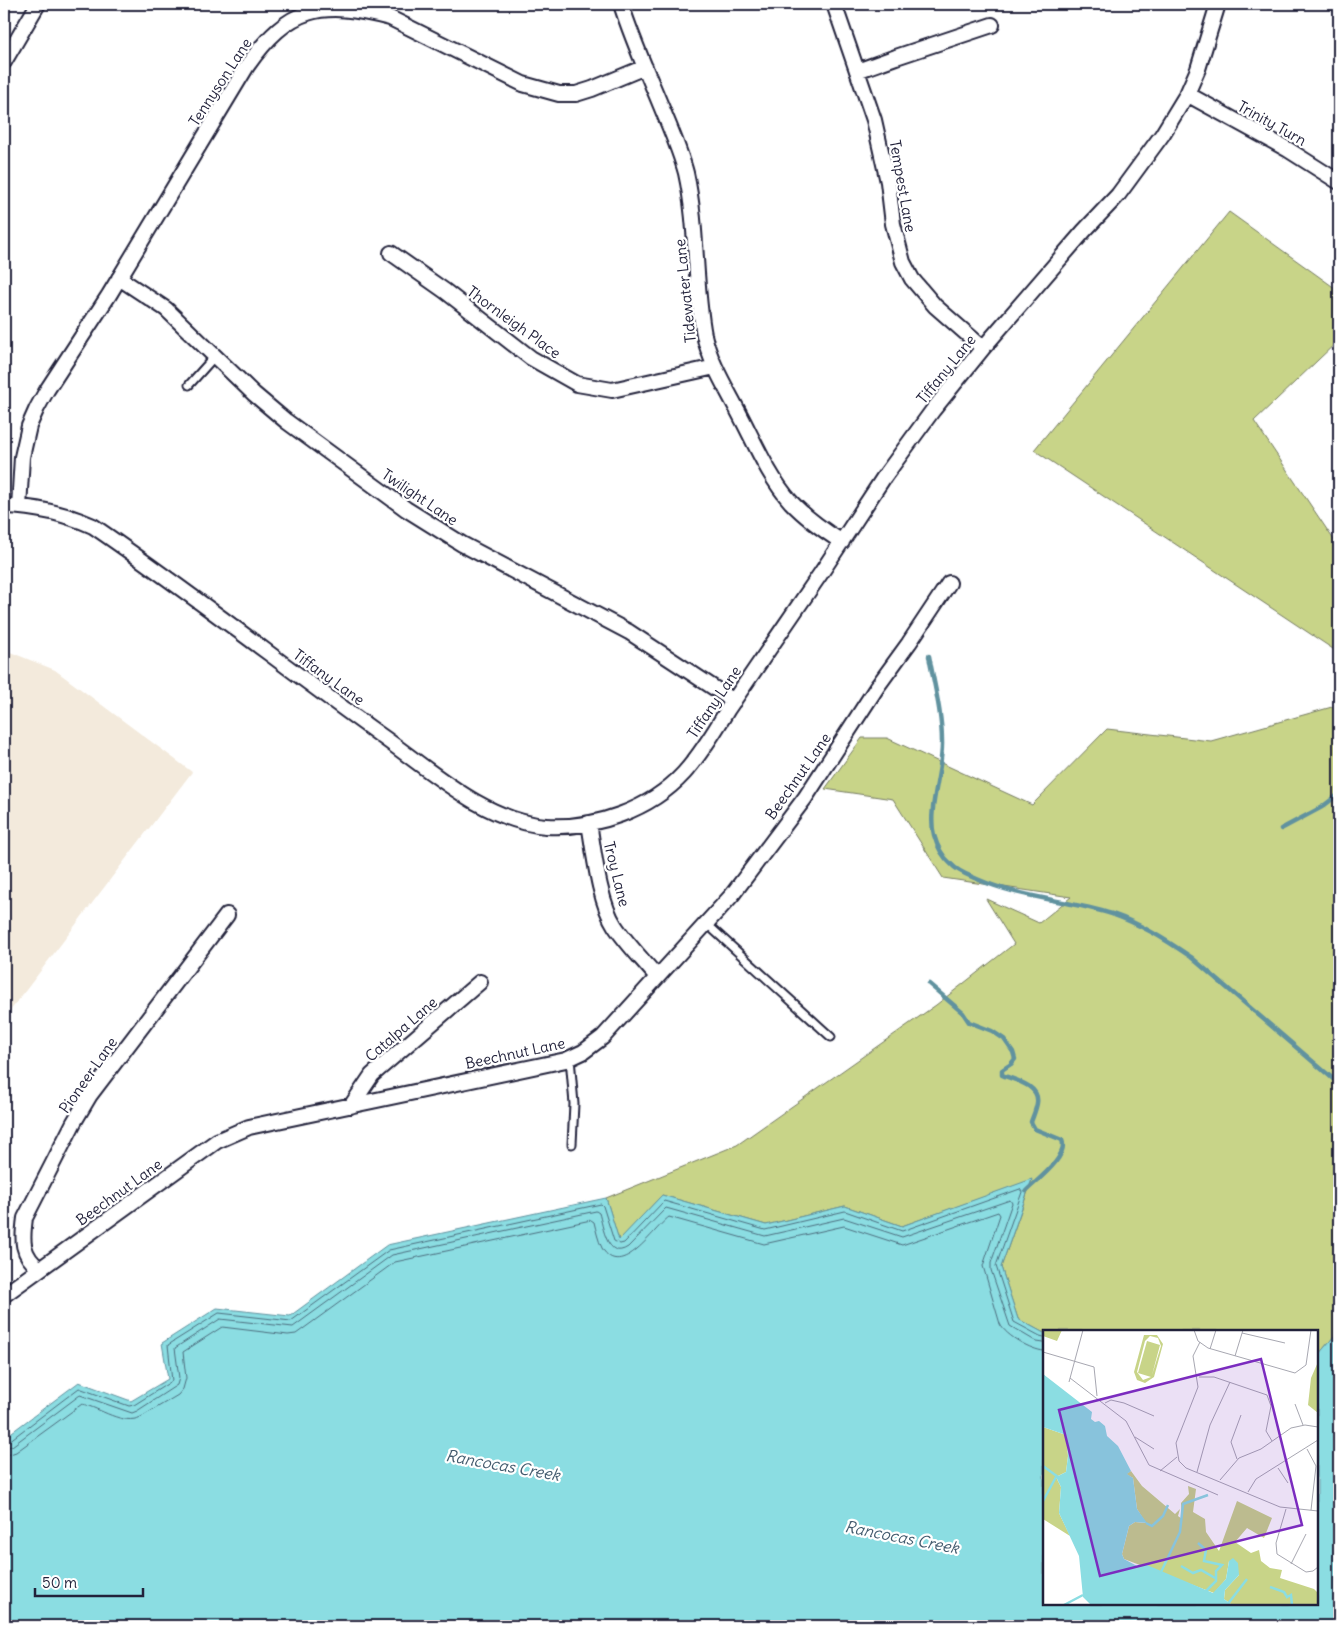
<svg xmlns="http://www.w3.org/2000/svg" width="1343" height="1630" font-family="Delius,sans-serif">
	<rect width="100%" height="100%" fill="#fff"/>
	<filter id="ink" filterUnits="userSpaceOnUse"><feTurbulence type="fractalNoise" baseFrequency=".02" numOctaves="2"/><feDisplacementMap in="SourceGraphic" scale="10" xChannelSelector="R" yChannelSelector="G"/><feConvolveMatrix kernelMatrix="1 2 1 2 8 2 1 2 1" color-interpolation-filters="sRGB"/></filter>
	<g filter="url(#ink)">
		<path fill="#f3eadc" d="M4,651L10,652L55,670L192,772L4,1019Z"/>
		<path fill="#c8d488" stroke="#757b62" d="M1229,212L1339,291V340L1254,421L1336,543L1339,541V653L1034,450Z
			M1339,705V1322L1337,1333L1317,1356V1331H1044V1333L1018,1319L1001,1267L1032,1180L902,1226L845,1206L766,1225L662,1195L619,1241L606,1198L737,1145L936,1005L1014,944L986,899L1039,923L1071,897L943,878L893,799L825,789L862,738H887L1032,805L1107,729L1211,741Z"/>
		<path fill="#8bdde2" stroke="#61929f" d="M1032,1179L1001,1267L1018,1319L1044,1333V1604H1317V1356L1337,1333L1339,1322V1626H4V1438L79,1382L131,1401L168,1379L162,1343L217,1308L290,1316L387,1245L606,1198L619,1240L662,1195L766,1225L845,1206L902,1226Z"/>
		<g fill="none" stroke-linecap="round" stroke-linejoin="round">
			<path stroke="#4c6d7e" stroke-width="1" d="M4,1442L9,1441L79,1388L129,1406L134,1405L172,1381L168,1345L219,1313L291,1321L389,1250L601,1204L603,1206L614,1241L620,1244L624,1243L664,1201L765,1230L845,1211L902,1231L1020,1189L1022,1192L996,1266L1014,1322L1040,1336L1044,1337
				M4,1448L12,1446L80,1395L132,1413L137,1411L177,1385L179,1378L175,1348L220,1319L293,1327L392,1255L596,1211L599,1213C603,1226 607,1261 628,1247L666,1208L765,1236L844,1218L902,1237L1010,1200L1012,1203L991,1263V1270L1010,1326L1037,1342L1044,1343
				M4,1456L16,1452L82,1404C100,1408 123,1426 141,1417L178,1395L183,1389L186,1378L183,1352L222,1327L288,1335L296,1334L395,1262L591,1220L594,1222C596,1230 598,1240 602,1248C621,1281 654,1228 669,1217L764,1244L844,1226L902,1245L998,1212L1000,1215L983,1266L1000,1324C1006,1336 1031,1350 1044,1351"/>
			<path stroke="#61929f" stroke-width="4.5" d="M929,656C934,684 942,713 942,742C943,771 927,810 934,835C937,846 943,857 951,864C958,872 968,875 977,879C1020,898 1068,900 1112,914C1141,924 1166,940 1191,957L1339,1084
				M1281,829L1322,807L1339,794
				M929,984L963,1013L969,1022L992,1031L1004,1039L1013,1052L1015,1059L1011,1064L1002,1070V1075C1014,1080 1040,1085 1037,1103C1036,1110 1033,1116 1031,1122L1035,1129L1062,1140C1069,1157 1037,1180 1026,1191"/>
			<g stroke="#22223b" stroke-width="11">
				<path id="service" d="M189,385L215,356
					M707,924L831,1037
					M570,1058L574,1104L572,1144"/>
			</g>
			<g stroke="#22223b" stroke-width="18">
				<path id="minor" d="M621,4C632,39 647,72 661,106C670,128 680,150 686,173C698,227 694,282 704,335C710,362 725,386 738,411C754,441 768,476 791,502C806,518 823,530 842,542
					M834,4L874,120L888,182L893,224L903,262L912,279L935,306L983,348
					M4,62L38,4
					M857,71L896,57L992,25
					M1187,94L1287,149L1339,182
					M391,253L445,291L531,358L577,384L612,390L715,367
					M119,278L166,309L254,394L286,421L406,509L462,544L629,632L734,701
					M4,506C36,507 64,513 93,526C191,593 284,666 380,735C429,769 484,821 546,826C595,829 650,810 684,773C701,754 715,731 728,709L821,573L884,477L933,410L983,348L1084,231L1118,195L1162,135L1187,94L1198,69L1218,4
					M19,507L22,457L29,426L37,408L47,390L109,295L247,66C289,6 321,0 390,18L523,84L559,94H576L592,89L645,67
					M589,823C594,852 599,902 615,926C627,944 643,960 657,977
					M351,1106L372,1075L480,982
					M40,1269C21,1255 22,1240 25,1218L74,1122L90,1095L227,915
					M4,1295L217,1141L249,1127L566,1060L583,1052L603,1037L732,895L805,798L877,687L909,643L949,583"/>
			</g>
			<use href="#service" stroke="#fff" stroke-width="7"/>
			<use href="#minor" stroke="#fff" stroke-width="14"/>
		</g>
	</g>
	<g text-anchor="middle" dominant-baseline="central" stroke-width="4.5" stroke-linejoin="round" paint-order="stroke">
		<g font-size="15" fill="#22223b" stroke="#fff">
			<text transform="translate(220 82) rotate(-57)">Tennyson Lane</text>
			<text transform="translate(1272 123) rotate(29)">Trinity Turn</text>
			<text transform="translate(903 186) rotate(80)">Tempest Lane</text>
			<text transform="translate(685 291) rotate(-96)">Tidewater Lane</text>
			<text transform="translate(514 322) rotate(36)">Thornleigh Place</text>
			<text transform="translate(946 369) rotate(-51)">Tiffany Lane</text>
			<text transform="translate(420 497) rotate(34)">Twilight Lane</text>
			<text transform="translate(329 677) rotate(36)">Tiffany Lane</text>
			<text transform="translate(714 702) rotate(-56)">Tiffany Lane</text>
			<text transform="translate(798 776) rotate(-55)">Beechnut Lane</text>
			<text transform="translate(617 874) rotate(76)">Troy Lane</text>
			<text transform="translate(401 1029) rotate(-41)">Catalpa Lane</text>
			<text transform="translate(515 1053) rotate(-12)">Beechnut Lane</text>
			<text transform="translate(88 1075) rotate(-55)">Pioneer Lane</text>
			<text transform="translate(119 1192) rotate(-36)">Beechnut Lane</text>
		</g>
		<g font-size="16" font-style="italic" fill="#425a6d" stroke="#fff">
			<text transform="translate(503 1465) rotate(10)">Rancocas Creek</text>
			<text transform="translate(902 1537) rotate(11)">Rancocas Creek</text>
		</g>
	</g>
	<g transform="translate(1043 1330)">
		<rect width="275" height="275" fill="#fff"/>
		<path d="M0,0H19L14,11L0,6ZM101,5H114L120,14L111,47L102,53L94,50L91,42ZM107,6L115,8L118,16L109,45L117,15L104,11L95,43L108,47L100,50L94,42L102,11ZM275,32V83L265,75L268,48ZM0,97L23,105L25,126L23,142L13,147L18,157L16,183L27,206L0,189ZM88,141L99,156L132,184L137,179L135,186L139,189L138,173L146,164L145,156L153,159L150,182L162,189L163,202L176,221L194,171L229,188L221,208L204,198L192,212L208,223L216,220L218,231L227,238L239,240L237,248L271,259L275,263V275H189L181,269L182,260L196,245L186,231L183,249L171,263L81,229L79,224L86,196L92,192L103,193L94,179L90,148L83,144Z" fill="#c8d488" fill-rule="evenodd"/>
		<path d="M0,44L49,82L48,89L52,92L56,91L62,96L64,106L75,116L88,141L84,144L90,148L94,179L104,193L92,192L86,196L79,224L81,229L94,236L104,235L170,263L183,249L186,231L190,228L195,233L196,245L182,260L181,269L189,275H48L40,267L36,226L16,183L18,157L13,147L23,142L25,126L23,105L0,97Z" fill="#8bdde2"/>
		<path fill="none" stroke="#8bdde2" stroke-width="2.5" d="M0,136L15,147M0,171L13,147M103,193L109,196L120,186L125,175M155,213L163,220L161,231L179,235L173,241V251L163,261M138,236L150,243L158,240L172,248M118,242L137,202L140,174L165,165M227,257L241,262L244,267L248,265L249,275M21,275L40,265M184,275L204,249"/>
		<path fill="none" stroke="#a7a7b1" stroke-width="1" d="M151,0L155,11L165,18L252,43L263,35L268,0M199,3L242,13M157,12L150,26L155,57L133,113L136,131L143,138L237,177L275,181M167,19L173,0M0,22L51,37L54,66M192,26L200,0M156,47H171L224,65L228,76L223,101L229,111M27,48L83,91L106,135L175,165M26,52L40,0M62,73L68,70L81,73L111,86M252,74L260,95M92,107L111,119M264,119L273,136L268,180M194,129L188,112L198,85M235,138L245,153M117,141L134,127M154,142L167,95L187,52M177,150L196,128L218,119L248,98L262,95L275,97M205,162L213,149L275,110M243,179L233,213L234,224L263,242L270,241L275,237M248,234L263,204"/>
		<path fill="#7b2cbf" fill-opacity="0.15" stroke="#7b2cbf" stroke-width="2.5" d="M218,29L259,195L57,246L16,80Z"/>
		<rect width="275" height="275" fill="none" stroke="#22223b" stroke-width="2.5"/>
	</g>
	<rect width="1343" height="1630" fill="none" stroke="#fff" stroke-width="20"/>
	<rect x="10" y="10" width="1323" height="1610" fill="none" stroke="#22223b" stroke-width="2" filter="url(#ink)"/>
	<path d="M35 1588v8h108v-8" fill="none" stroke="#22223b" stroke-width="2.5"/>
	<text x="42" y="1588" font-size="15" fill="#22223b" stroke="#ffffff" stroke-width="4" paint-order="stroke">50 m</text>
</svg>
